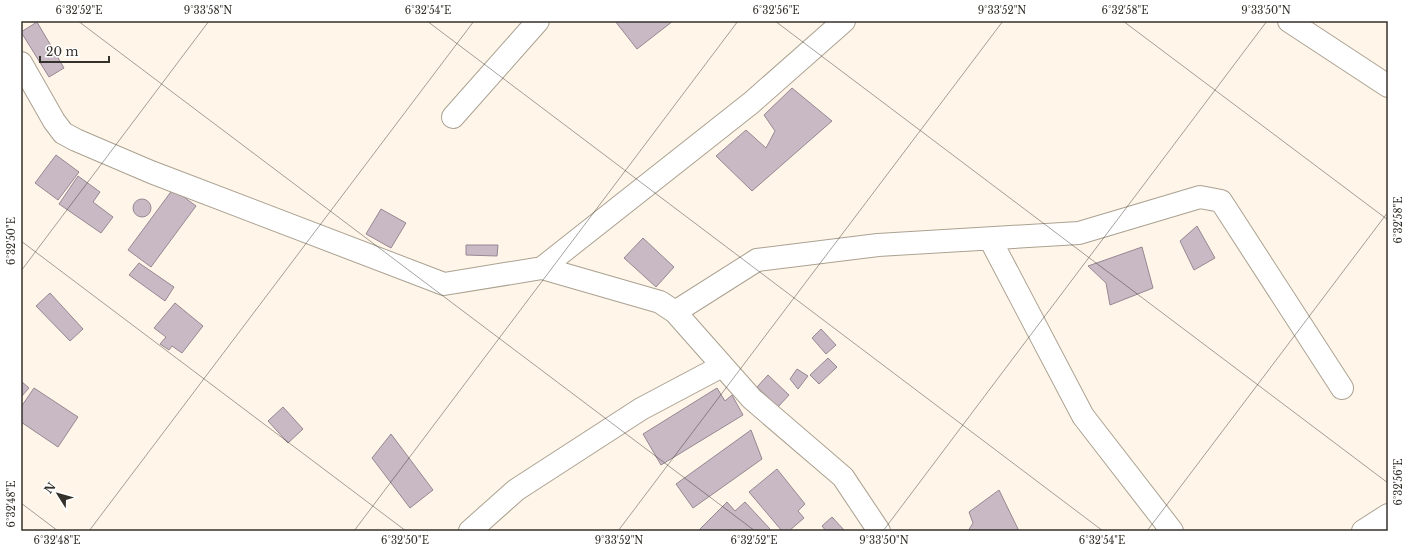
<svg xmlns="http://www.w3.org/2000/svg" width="1409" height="552" font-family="'Libre Baskerville',serif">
	<rect width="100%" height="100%" fill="#fff6e9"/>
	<path fill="#c9b9c5" stroke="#968792" d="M615,21H673L637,49Z
		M37,22L64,68L49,77L21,32Z
		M792,88L832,121L752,191L716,156L746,130L766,148L775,131L764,115Z
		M56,155L79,172L58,200L35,183Z
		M78,176L100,192L93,202L113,217L101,233L59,204Z
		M173,189L196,206L151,267L128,250Z
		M133 208a9 9 0 1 1 18 0a9 9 0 1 1-18 0Z
		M381,209L406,223L391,248L366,234Z
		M1197,226L1215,258L1194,270L1180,241Z
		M643,238L674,267L656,287L624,258Z
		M466,245H498L497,256L466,255Z
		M1142,247L1153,288L1110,305L1106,283L1088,266Z
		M139,263L174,287L165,301L129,275Z
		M50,293L83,329L70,341L36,306Z
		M175,303L203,326L182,353L172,346L169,350L160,344L166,337L154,328Z
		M821,329L836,345L826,354L812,338Z
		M828,358L837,367L819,384L810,375Z
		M797,369L808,376L798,389L790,379Z
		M768,375L789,395L778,407L757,387Z
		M21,381L29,388L21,397Z
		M34,388L78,417L58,447L21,422V407Z
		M717,388L725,401L732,395L743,415L661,465L643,434Z
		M283,407L303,429L288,443L268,421Z
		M751,430L762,459L693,508L676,484Z
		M391,434L433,490L410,508L372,458Z
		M777,469L805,504L798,511L804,518L789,531H782L749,492Z
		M999,490L1019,531H968L973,523L969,512Z
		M727,502L735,511L745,502L770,529L768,531H698Z
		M832,517L845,531H826L822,526Z"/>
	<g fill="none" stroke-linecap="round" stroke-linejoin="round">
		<g stroke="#aaa191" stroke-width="24">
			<path id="minor" d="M1289,21L1388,86
				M21,63L54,121L63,133L76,140L151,172L444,284L542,268L660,302L675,312L752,399L843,477L879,531
				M453,117L538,21
				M990,239L1083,416L1172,531
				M542,268L751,103L844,21
				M675,312L757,260L878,245L1079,233L1200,197L1221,201L1342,388
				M470,531L516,490L641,409L722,366
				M1363,531L1388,515"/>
		</g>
		<use href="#minor" stroke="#fff" stroke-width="22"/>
	</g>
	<path fill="none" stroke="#34302a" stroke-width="1" stroke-opacity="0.45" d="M78,21L755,531M427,21L1103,531M775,21L1388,483M1123,21L1388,220M21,241L406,531M21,271L209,21M21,503L58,531M89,531L474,21M354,531L738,21M618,531L1003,21M883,531L1267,21M1147,531L1388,212"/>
	<rect width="1409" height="552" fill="none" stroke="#ffffff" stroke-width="44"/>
	<g transform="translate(58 494) rotate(307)" stroke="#ffffff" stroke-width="3" paint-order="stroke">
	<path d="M0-3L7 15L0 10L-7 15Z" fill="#34302a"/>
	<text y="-6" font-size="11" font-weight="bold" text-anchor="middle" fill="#34302a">N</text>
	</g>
	<path d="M40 56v6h69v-6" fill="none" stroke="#34302a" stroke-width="2"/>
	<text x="46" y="56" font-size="12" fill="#34302a" stroke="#ffffff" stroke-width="3" paint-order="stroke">20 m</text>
	<rect x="22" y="22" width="1365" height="508" fill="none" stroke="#34302a" stroke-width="1.5"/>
	<g font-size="10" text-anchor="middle" fill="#34302a">
		<text x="79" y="14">6°32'52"E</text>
		<text x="208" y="14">9°33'58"N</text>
		<text x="428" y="14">6°32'54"E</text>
		<text x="776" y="14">6°32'56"E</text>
		<text x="1002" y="14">9°33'52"N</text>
		<text x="1125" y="14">6°32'58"E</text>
		<text x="1266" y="14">9°33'50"N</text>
		<text transform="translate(1398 220) rotate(-90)" y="4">6°32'58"E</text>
		<text transform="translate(11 241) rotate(-90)" y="4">6°32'50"E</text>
		<text transform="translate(1398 482) rotate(-90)" y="4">6°32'56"E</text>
		<text transform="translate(11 504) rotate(-90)" y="4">6°32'48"E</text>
		<text x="57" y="544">6°32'48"E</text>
		<text x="405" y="544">6°32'50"E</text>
		<text x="619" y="544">9°33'52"N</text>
		<text x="754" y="544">6°32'52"E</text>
		<text x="884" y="544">9°33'50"N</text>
		<text x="1102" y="544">6°32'54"E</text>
	</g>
</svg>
